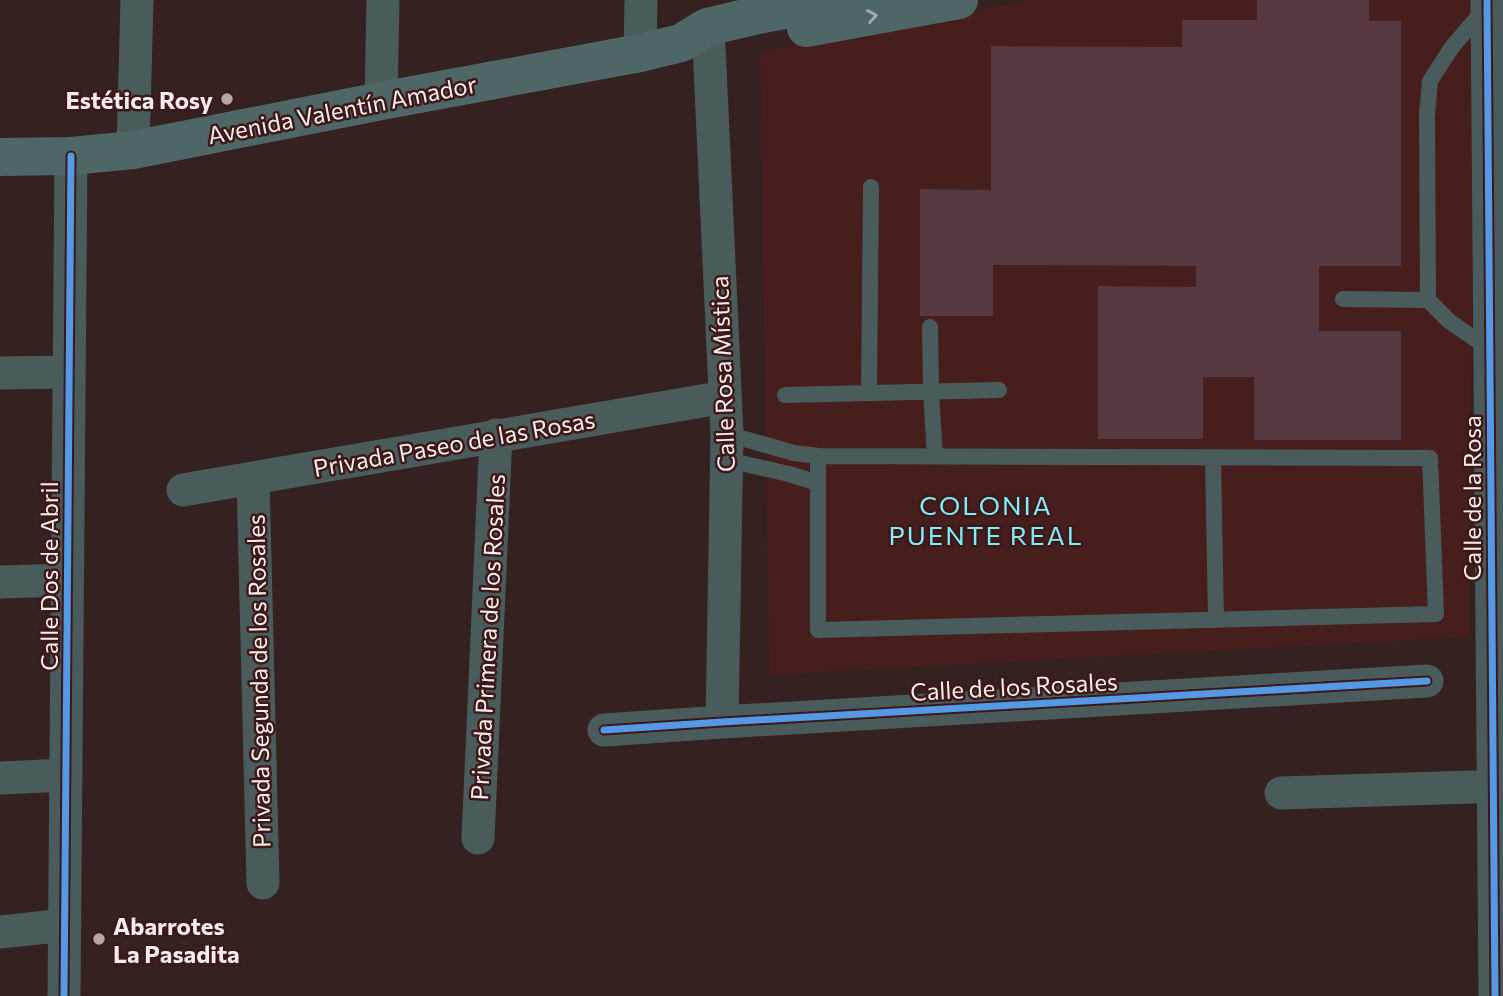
<svg xmlns="http://www.w3.org/2000/svg" width="1503" height="996" font-family="Commissioner,sans-serif">
	<rect width="100%" height="100%" fill="#342120"/>
	<path fill="#451e1d" d="M1028,0H1475L1469,637L769,675L760,52Z"/>
	<path fill="#553840" d="M1257,0H1369V21H1401V266H1319V331H1401V440H1254V377H1203V439H1098V286L1196,287V266L993,265V316H920V189L991,190V46L1182,47V20H1257Z"/>
	<g fill="none" stroke-linecap="round" stroke-linejoin="round">
		<path stroke="#4a5b5c" stroke-width="16" d="M1343,299L1428,300L1449,321L1488,348
			M1428,300L1427,115L1430,81L1452,47L1484,10
			M930,327L931,392L935,456
			M869,393L871,187
			M785,395L999,390
			M727,434L794,453L818,456
			M818,456L1430,458L1436,614L818,630Z
			M1213,458L1216,620
			M727,460L789,474L818,483"/>
		<path stroke="#4a5b5c" stroke-width="33" d="M1487,0L1495,996
			M707,27L709,46L727,434L722,722
			M640,53L641,0
			M381,101L383,0
			M133,150L137,0
			M0,373L69,372
			M253,479L263,883
			M183,490L725,397
			M0,582L67,580
			M604,730L722,722L1427,681
			M0,778L66,775
			M1281,793L1503,786
			M478,838L496,435
			M0,932L65,925
			M64,996L71,156"/>
		<path stroke="#4f6667" stroke-width="38" d="M806,28L959,0
			M0,157L71,156L133,150L381,101L640,53L681,43L707,27L758,15L839,0"/>
		<g stroke="#3c1918" stroke-width="11">
			<path id="cycleway" d="M1487,0L1495,996
				M604,730L722,722L1427,681
				M64,996L71,156"/>
		</g>
		<use href="#cycleway" stroke="#5399e6" stroke-width="7"/>
	</g>
	<defs><path id="oneway-chevron" d="M-2-3.5L2.5 0L-2 3.5" fill="none" stroke-width="1.6" stroke-linecap="round" stroke-linejoin="round" transform="scale(1.75)"/></defs>
	<use stroke="#a6aaaa" href="#oneway-chevron" transform="translate(872 16) rotate(-10)"/>
	<g fill="#b7a6a5" stroke="#3c1918" stroke-width="2.5">
		<circle cx="227" cy="99" r="7"/>
		<circle cx="99" cy="939" r="7"/>
	</g>
	<g text-anchor="middle" dominant-baseline="central" stroke-width="5" stroke-linejoin="round" paint-order="stroke">
		<g font-size="24" font-weight="bold" fill="#fdedec" stroke="#3c1918" text-anchor="end">
			<text x="213" y="99">Estética Rosy</text>
			<text x="113" y="925" text-anchor="start">Abarrotes<tspan x="113" dy="28">La Pasadita</tspan></text>
		</g>
		<g font-size="24" fill="#fdedec" stroke="#3c1918">
			<text transform="translate(342 109) rotate(-11)">Avenida Valentín Amador</text>
			<text transform="translate(722 374) rotate(-92)">Calle Rosa Mística</text>
			<text transform="translate(454 443) rotate(-10)">Privada Paseo de las Rosas</text>
			<text transform="translate(1471 498) rotate(-90)">Calle de la Rosa</text>
			<text transform="translate(48 576) rotate(-90)">Calle Dos de Abril</text>
			<text transform="translate(487 637) rotate(-87)">Privada Primera de los Rosales</text>
			<text transform="translate(258 681) rotate(-91)">Privada Segunda de los Rosales</text>
			<text transform="translate(1014 686) rotate(-3)">Calle de los Rosales</text>
		</g>
		<g font-size="26" letter-spacing="2" fill="#82edf7" stroke="#3c1918">
			<text x="986" y="504">COLONIA<tspan x="986" dy="30">PUENTE REAL</tspan></text>
		</g>
	</g>
</svg>
